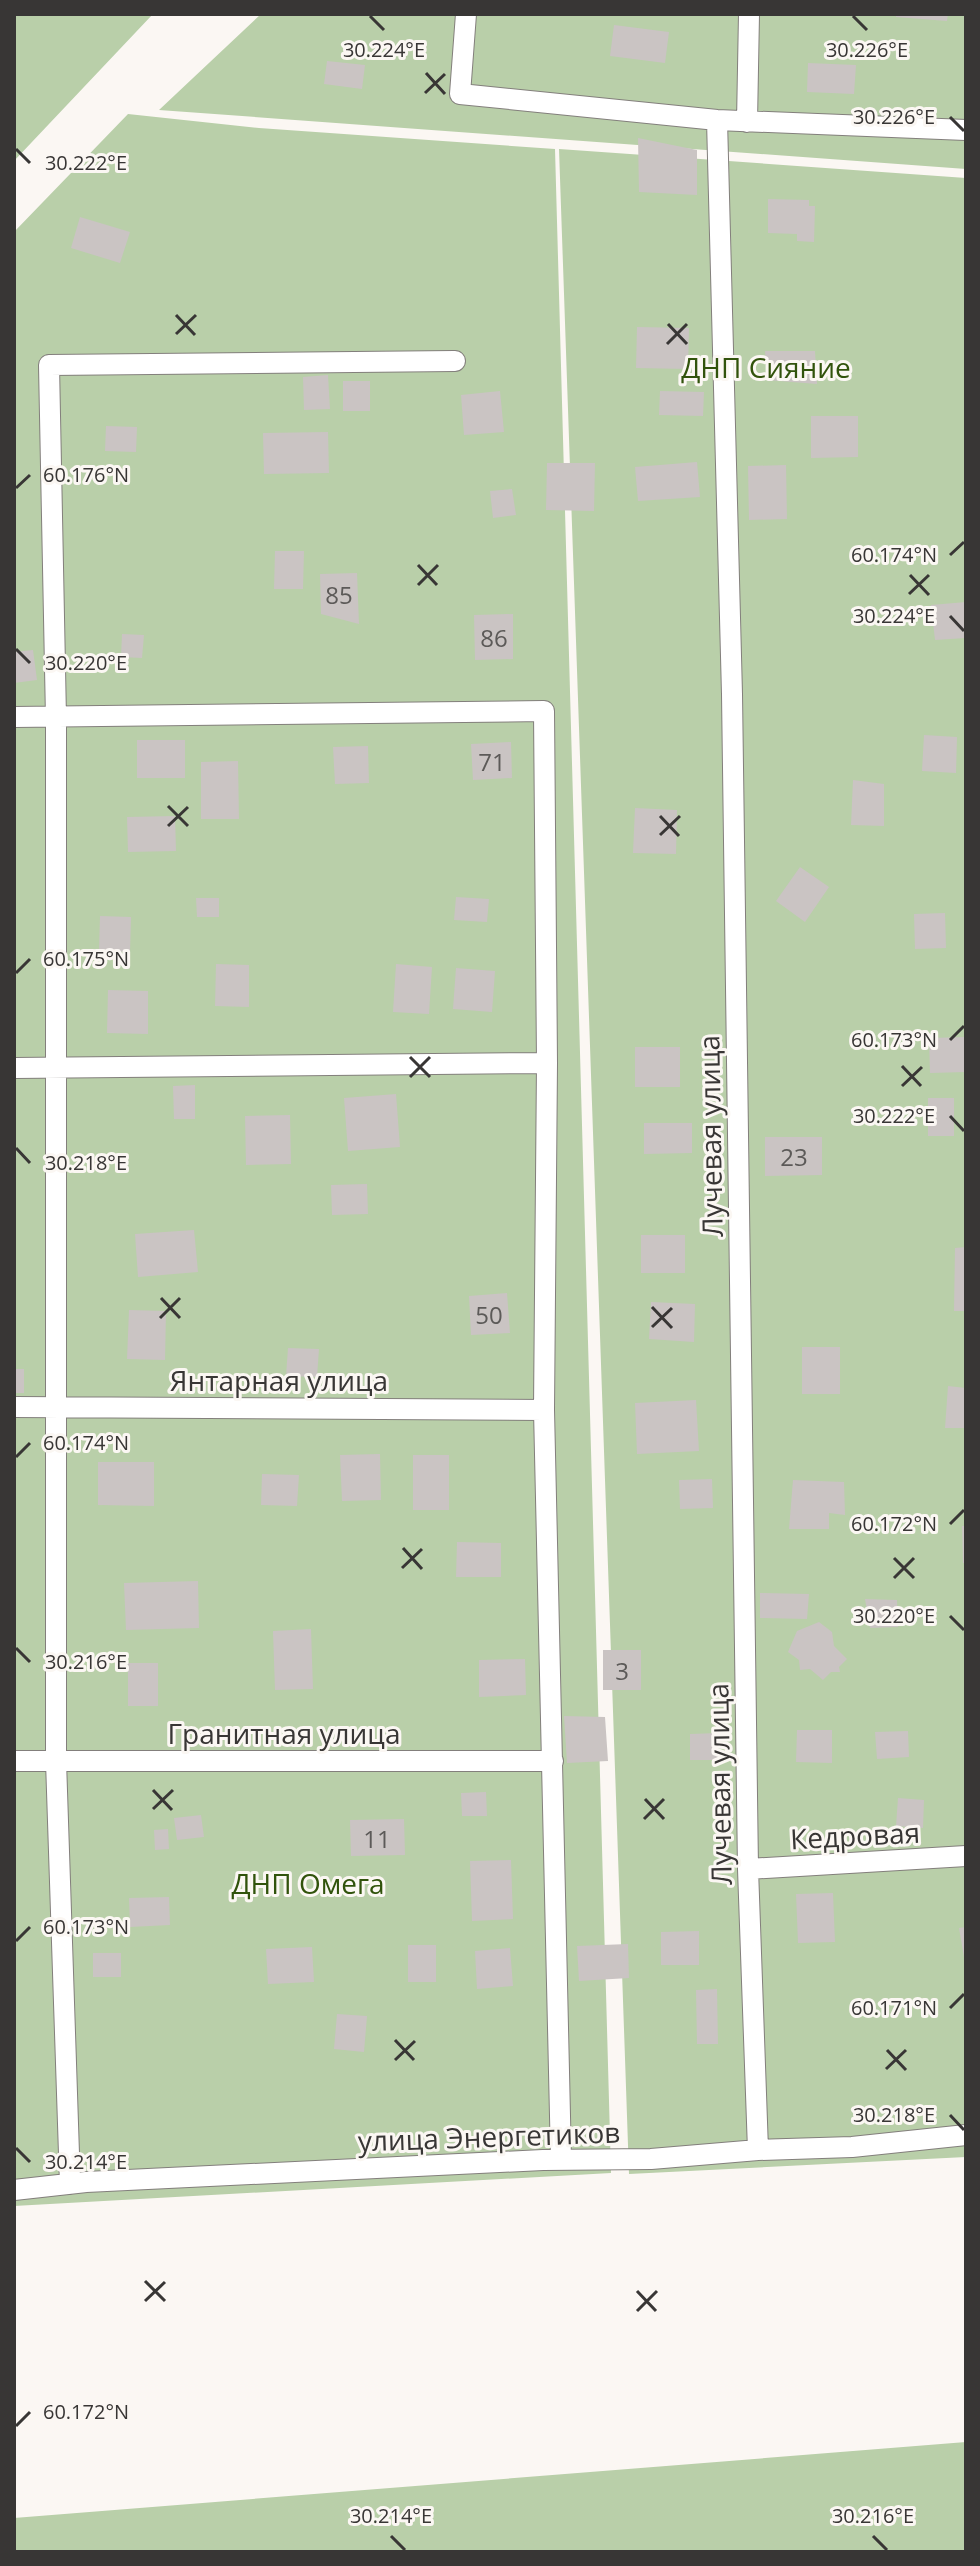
<svg xmlns="http://www.w3.org/2000/svg" width="980" height="2566" font-family="'Open Sans',sans-serif">
	<rect width="100%" height="100%" fill="#fbf7f3"/>
	<path fill="#b9cfa9" d="M14,14H153L14,161Z
		M261,14H966V169L159,110Z
		M128,114L259,128L555,149L611,2173L14,2206V232Z
		M559,149L966,178V2157L629,2174Z
		M966,2442V2552H14V2518Z"/>
	<path fill="#cac4c3" d="M896,14H948L947,21L896,17Z
		M614,25L669,32L665,63L610,56Z
		M327,61L365,65L362,89L324,84Z
		M808,63L856,65L854,94L807,92Z
		M638,138L697,150V195L639,192Z
		M768,199L809,200V206H815L814,242L797,241V234L768,233Z
		M80,217L130,232L120,263L71,248Z
		M637,327L689,328L688,369L636,368Z
		M765,351H815L817,384L767,380Z
		M328,375L330,409L304,410L303,377Z
		M343,381H370V411H343Z
		M500,391L504,432L464,435L461,395Z
		M660,391L704,392L703,416L659,415Z
		M811,416H858V457L811,458Z
		M106,426L137,427L136,452L105,451Z
		M328,432L329,473L264,474L263,433Z
		M697,462L700,497L638,501L635,467Z
		M547,463H595L594,511L546,510Z
		M786,465L787,519L749,520L748,466Z
		M512,489L516,515L493,518L490,491Z
		M275,551H304L303,589H274Z
		M357,573L359,624L321,614L320,574Z
		M966,602V638L935,640L931,605Z
		M513,614V659L475,660L474,615Z
		M122,634L144,635L142,658L121,657Z
		M33,650L37,680L14,683V652Z
		M924,735L957,737L956,773L922,771Z
		M137,740H185V778H137Z
		M511,742L512,778L473,780L471,744Z
		M368,746L369,783L335,784L333,747Z
		M238,761L239,819H201V762Z
		M853,780L884,784V826L851,825Z
		M635,808L677,810L676,854L633,853Z
		M175,816L176,851L128,852L127,817Z
		M800,867L829,887L805,922L776,901Z
		M456,897L489,899L487,922L454,920Z
		M196,898H219V917H197Z
		M945,913L946,948L915,949L914,914Z
		M100,916L131,917L130,952L99,951Z
		M216,964L249,965V1007L215,1006Z
		M396,964L432,967L429,1014L393,1012Z
		M456,968L495,971L492,1012L453,1009Z
		M108,990L148,991V1034L107,1033Z
		M966,1037V1072L930,1073L929,1038Z
		M635,1047H680V1087H635Z
		M195,1085V1119H174L173,1086Z
		M396,1094L400,1147L348,1151L344,1098Z
		M928,1098H954V1136H928Z
		M290,1115L291,1164L246,1165L245,1116Z
		M644,1123H692V1153L644,1154Z
		M765,1137H822V1175L765,1176Z
		M367,1184L368,1214L332,1215L331,1185Z
		M194,1230L198,1272L138,1277L135,1234Z
		M641,1235H685V1273H641Z
		M966,1247V1311H954L955,1248Z
		M507,1293L510,1333L471,1335L469,1296Z
		M651,1302L695,1304L694,1342L649,1339Z
		M129,1310L166,1311L165,1360L127,1359Z
		M802,1347H840V1394H802Z
		M288,1348L319,1349L317,1377L286,1376Z
		M14,1369H24V1393H14Z
		M948,1386L966,1388V1428H945Z
		M696,1400L699,1451L637,1454L635,1403Z
		M380,1454L381,1500L342,1501L340,1455Z
		M413,1455H449V1510H413Z
		M98,1462H154V1506L98,1505Z
		M262,1474L299,1475L297,1506L261,1505Z
		M712,1479L713,1508L680,1509L679,1480Z
		M793,1480L844,1482L845,1515L829,1513V1529H789Z
		M962,1526H966V1563H963Z
		M457,1542L501,1543V1577H456Z
		M198,1581L199,1628L126,1630L124,1583Z
		M760,1593L809,1594L807,1619L760,1618Z
		M865,1599L897,1600L898,1627L870,1628Z
		M819,1622L832,1632L834,1646L847,1659L839,1667L840,1672H831L823,1680L810,1669L800,1670L799,1660L788,1652L797,1631Z
		M311,1629L313,1689L275,1690L273,1631Z
		M603,1650H641V1690H603Z
		M525,1659L526,1695L479,1697V1660Z
		M128,1663H158V1706H128Z
		M564,1716L605,1717L608,1761L567,1763Z
		M797,1730H832V1763L796,1762Z
		M908,1731L909,1757L877,1759L875,1732Z
		M718,1733V1760H690V1734Z
		M486,1792L487,1816H462L461,1793Z
		M898,1798L924,1800L923,1828L896,1826Z
		M201,1815L204,1837L177,1840L174,1818Z
		M404,1819L405,1855L351,1856L350,1820Z
		M168,1829L169,1849L155,1850L154,1830Z
		M511,1860L513,1919L472,1921L470,1861Z
		M833,1893L835,1942L798,1943L796,1894Z
		M169,1897L170,1925L130,1927L129,1898Z
		M966,1927V1957H964L959,1928Z
		M699,1931V1965H661V1932Z
		M628,1944L629,1978L579,1981L577,1946Z
		M408,1945H436V1982H408Z
		M312,1947L314,1982L268,1984L266,1949Z
		M510,1948L513,1986L477,1989L475,1951Z
		M93,1953H121V1977H93Z
		M717,1989L718,2044H697L696,1990Z
		M337,2014L367,2016L364,2052L334,2049Z"/>
	<g fill="none" stroke-linecap="round" stroke-linejoin="round">
		<g stroke="#837f7c" stroke-width="22">
			<path id="street" d="M466,14L460,94L717,120L966,130
				M717,120L732,694L748,1869L758,2150
				M747,122L749,14
				M14,717L544,711L547,1063L544,1410L561,2160
				M14,1068L547,1063
				M14,1407L544,1410
				M14,1761H553
				M748,1869L966,1856
				M70,2184L56,1761V718L49,365L455,361
				M14,2190L86,2182L543,2160L651,2159L758,2150L852,2147L966,2135"/>
		</g>
		<use href="#street" stroke="#fff" stroke-width="20"/>
	</g>
	<path fill="none" stroke="#383635" stroke-width="3" d="M370,16L384,30M853,16L867,30M426,73L445,94M425,93L445,74M950,117L964,131M16,149L30,163M176,315L195,335M668,324L687,344M176,334L196,315M667,344L687,324M16,488L30,475M950,555L964,542M418,565L437,585M910,575L929,595M418,585L438,565M909,594L929,575M950,616L964,631M16,649L30,663M168,806L188,826M660,816L679,836M168,826L188,807M660,835L680,816M16,973L30,959M950,1040L964,1026M410,1057L430,1077M902,1066L921,1086M410,1077L430,1057M902,1086L922,1067M950,1116L964,1131M16,1148L30,1163M161,1298L180,1318M652,1307L672,1328M160,1318L180,1298M652,1327L672,1308M16,1457L30,1443M950,1524L964,1510M403,1548L422,1569M894,1558L914,1578M402,1568L422,1549M894,1578L914,1558M950,1616L964,1630M16,1648L30,1662M153,1790L172,1810M645,1799L664,1819M153,1809L173,1790M644,1819L664,1799M16,1941L30,1927M950,2008L964,1994M395,2040L414,2060M887,2050L906,2070M395,2060L415,2041M886,2069L906,2050M950,2115L964,2130M16,2148L30,2162M145,2281L165,2301M637,2291L656,2311M145,2301L165,2282M637,2311L657,2291M16,2426L30,2412M391,2536L405,2550M873,2536L887,2550"/>
	<g text-anchor="middle" dominant-baseline="central" stroke-width="6" stroke-linejoin="round" paint-order="stroke">
		<g font-size="24" fill="#5c5a58">
			<text x="339" y="594">85</text>
			<text x="494" y="637">86</text>
			<text x="492" y="761">71</text>
			<text x="794" y="1156">23</text>
			<text x="489" y="1314">50</text>
			<text x="622" y="1670">3</text>
			<text x="377" y="1838">11</text>
		</g>
		<g font-size="28" fill="#31530c" stroke="#fbf7f3">
			<text x="766" y="367">ДНП Сияние</text>
			<text x="308" y="1883">ДНП Омега</text>
		</g>
		<g font-size="28" fill="#383635" stroke="#fbf7f3">
			<text transform="translate(710 1136) rotate(-91)">Лучевая улица</text>
			<text x="279" y="1380">Янтарная улица</text>
			<text x="284" y="1733">Гранитная улица</text>
			<text transform="translate(719 1784) rotate(-91)">Лучевая улица</text>
			<text transform="translate(855 1835) rotate(-3)">Кедровая</text>
			<text transform="translate(489 2136) rotate(-2)">улица Энергетиков</text>
		</g>
	</g>
	<g font-size="20" text-anchor="middle" fill="#383635" stroke="#fbf7f3" stroke-width="6" stroke-linejoin="round" paint-order="stroke">
		<text x="384" y="57">30.224°E</text>
		<text x="867" y="57">30.226°E</text>
		<text x="894" y="124">30.226°E</text>
		<text x="86" y="170">30.222°E</text>
		<text x="86" y="482">60.176°N</text>
		<text x="894" y="562">60.174°N</text>
		<text x="894" y="623">30.224°E</text>
		<text x="86" y="670">30.220°E</text>
		<text x="86" y="966">60.175°N</text>
		<text x="894" y="1047">60.173°N</text>
		<text x="894" y="1123">30.222°E</text>
		<text x="86" y="1170">30.218°E</text>
		<text x="86" y="1450">60.174°N</text>
		<text x="894" y="1531">60.172°N</text>
		<text x="894" y="1623">30.220°E</text>
		<text x="86" y="1669">30.216°E</text>
		<text x="86" y="1934">60.173°N</text>
		<text x="894" y="2015">60.171°N</text>
		<text x="894" y="2122">30.218°E</text>
		<text x="86" y="2169">30.214°E</text>
		<text x="86" y="2419">60.172°N</text>
		<text x="391" y="2523">30.214°E</text>
		<text x="873" y="2523">30.216°E</text>
	</g>
	<rect width="980" height="2566" fill="none" stroke="#383635" stroke-width="32"/>
</svg>
